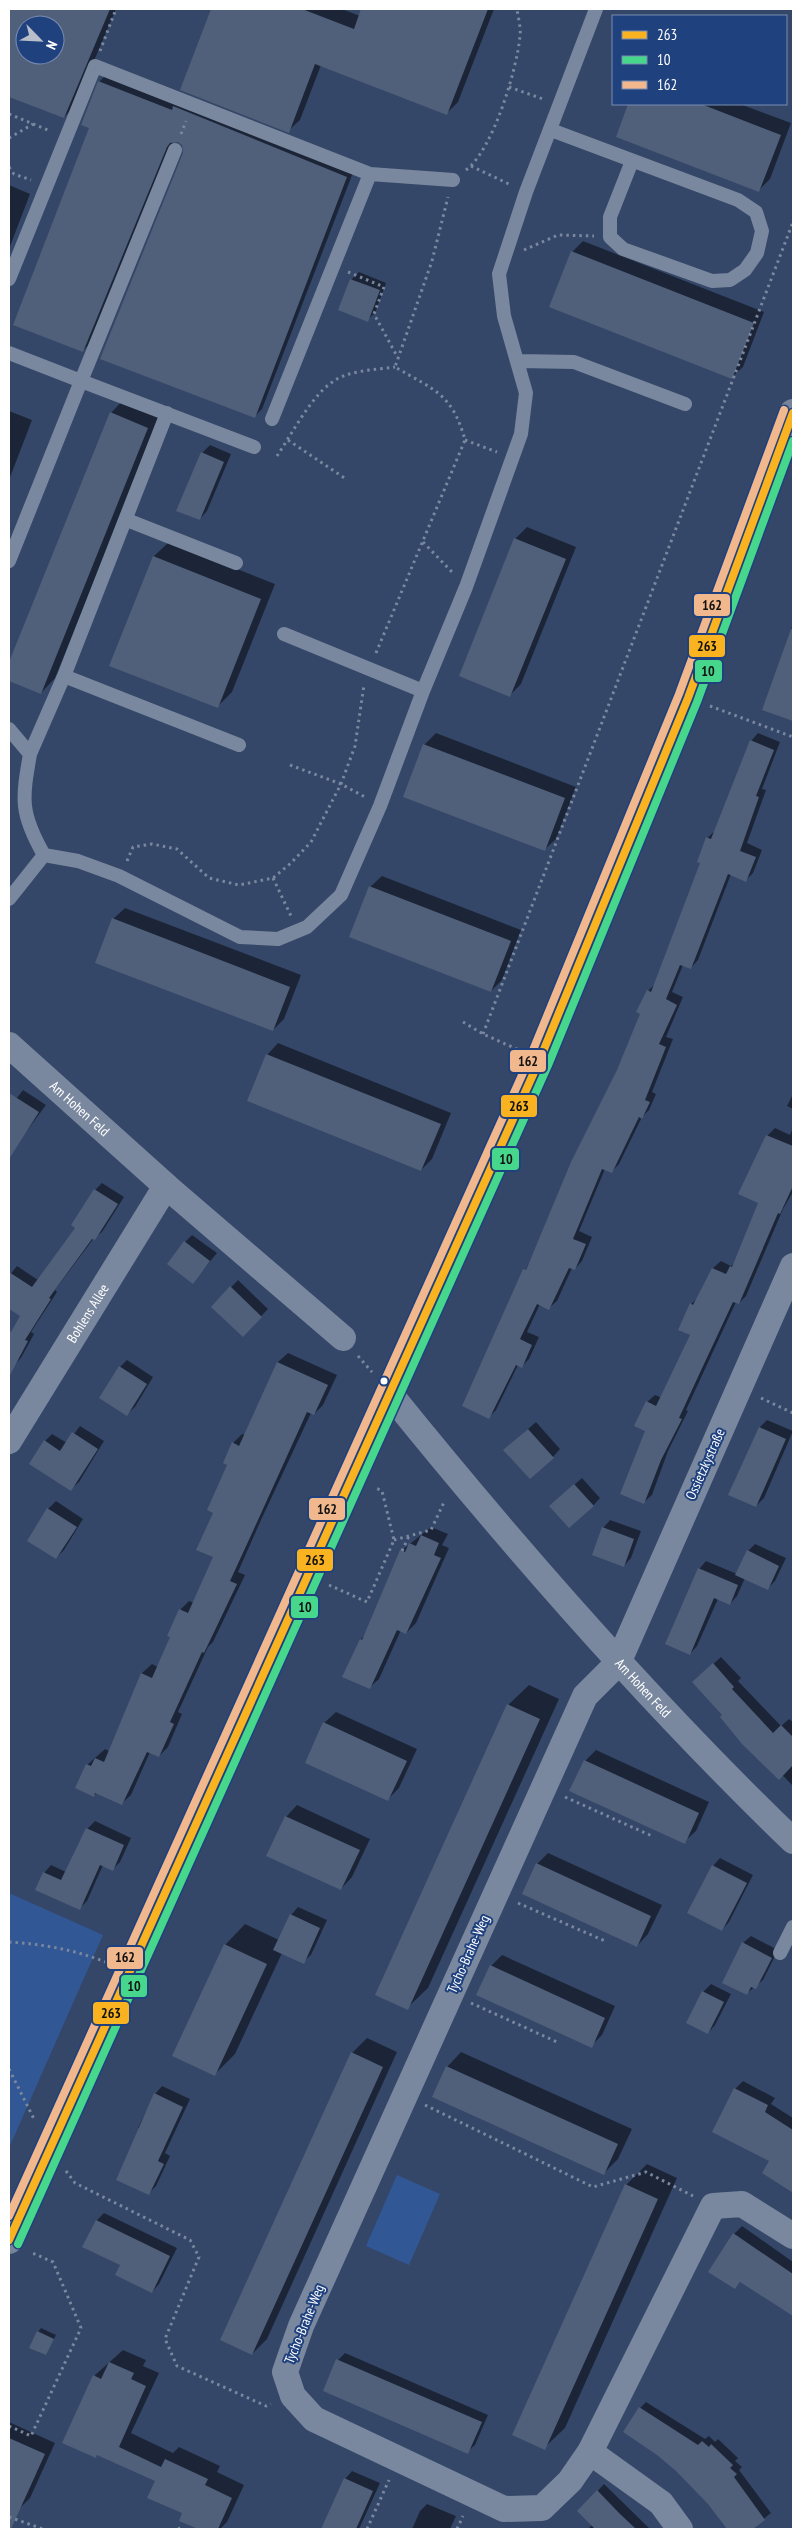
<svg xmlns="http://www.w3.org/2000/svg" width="802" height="2538" font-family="'PT Sans Narrow',sans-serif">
	<rect width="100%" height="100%" fill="#354768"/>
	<path fill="#325795" d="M9,1893L103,1935L9,2148Z
		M397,2175L440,2194L409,2265L366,2246Z"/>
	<path fill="#0007" fill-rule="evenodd" d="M9,9H116L75,106L64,117L9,96ZM25,25H55V55H25Z
		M212,9H342L360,16L363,9H494L458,102L447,113L321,65L300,120L288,131L181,89Z
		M107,74L354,170L262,409L254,417L183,144L178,140L173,141L90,343L83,351L91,127L99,82Z
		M630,104H740L791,123L770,179L758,191L617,136Z
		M9,185L30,194L9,249Z
		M583,241L764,312L743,367L731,378L572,252Z
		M359,272L386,283L375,313L367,320L351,280Z
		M125,398L162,413L55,678L41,693L9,680V665L111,413Z
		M9,411L32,420L9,480Z
		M210,445L231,454L207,511L200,519L202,453Z
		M527,527L576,547L521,684L510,695L515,539Z
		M169,542L275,584L232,692L217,707L111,665L154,556Z
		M793,624V719L764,709Z
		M436,733L576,787L556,839L544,850L405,796L425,744Z
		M758,733L780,742L762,789L766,790L747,843L762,850L753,873L746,880L731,874L698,960L691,968L683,965L672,992L683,997L666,1037L673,1039L652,1092L656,1094L649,1110L642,1117L619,1164L611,1172L605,1169L579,1231L592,1237L582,1261L575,1269L572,1268L557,1301L549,1308L540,1304L527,1332L539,1337L529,1359L522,1366L518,1365L496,1410L488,1418L463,1406L618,1070L642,1013L648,991L656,983L701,862L707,838L715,831L751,741Z
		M382,876L521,930L502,980L491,991L370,887Z
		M125,908L301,975L284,1019L273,1030L113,919Z
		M278,1043L451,1113L432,1159L421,1170L267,1055Z
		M23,1090L46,1105L15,1147L9,1143V1108Z
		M793,1094V1109L787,1106Z
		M793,1127V1192L783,1209L746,1296L739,1303L736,1302L686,1410L688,1411L668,1451L652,1495L644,1502L647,1402L655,1395L662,1398L692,1335L691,1304L699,1297L713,1268L721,1261L731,1266L736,1262L760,1203L767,1136L775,1128L790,1135Z
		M102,1183L124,1197L102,1232L94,1238L55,1290L57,1292L31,1332L34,1334L21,1358L14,1365L11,1363L9,1365V1340L22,1316L9,1308V1276L17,1266L38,1280L77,1227L95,1190Z
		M192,1235L217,1253L193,1282L185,1242Z
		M238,1280L268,1309L243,1335L212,1307Z
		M288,1353L337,1375L323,1405L314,1414L311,1413L261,1520L238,1572L245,1575L213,1642L208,1647L178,1712L182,1714L168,1747L159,1756L150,1752L131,1795L121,1804L97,1793L94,1795L87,1765L105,1749L109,1751L142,1673L152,1664L158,1667L172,1637L180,1610L189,1601L194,1603L215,1557V1512L233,1443L242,1434L246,1435L278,1362Z
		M127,1360L153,1377L135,1407L127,1414L120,1367Z
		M767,1420L793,1431L764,1498L756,1506L760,1427Z
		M536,1422L560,1449L553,1457L512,1443Z
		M80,1426L104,1441L79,1482L71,1489L45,1441L52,1434L67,1443Z
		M582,1478L600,1498L593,1506L558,1499Z
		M56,1501L83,1519L64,1550L56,1558L48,1509Z
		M610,1520L641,1531L631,1558L624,1566L603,1528Z
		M431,1527L448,1534L442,1545L449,1548L416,1623L406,1633L401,1630L379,1679L369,1688L361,1639L367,1633L401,1551Z
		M755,1544L786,1558L775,1581L768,1588L745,1578L737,1596L730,1604L718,1599L697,1646L690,1654L699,1569L706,1561L737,1574L748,1551Z
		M721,1657L741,1678L738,1681L781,1726L789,1719L793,1722V1786L723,1715L701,1675Z
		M529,1685L559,1699L428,1988L407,2008L508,1705Z
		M336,1712L417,1749L399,1788L388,1799L324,1723Z
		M596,1750L709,1802L696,1831L684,1842L585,1761Z
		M297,1805L370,1839L352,1877L341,1889L286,1817Z
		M95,1821L131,1838L120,1862L113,1869L103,1865L87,1901L79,1909L44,1873L51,1865L66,1872L87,1829Z
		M548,1853L662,1905L648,1934L637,1946L537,1864Z
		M720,1858L753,1875L729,1922L722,1930L713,1866Z
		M298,1907L327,1920L311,1955L303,1962L282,1953L235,2054L215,2074L225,1945L245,1924L279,1940L291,1915Z
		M751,1936L778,1950L763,1980L746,1994L743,1943Z
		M502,1955L615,2006L602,2035L591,2046L491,1966Z
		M711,1984L731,1994L715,2025L708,2033L687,2022L703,1992Z
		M367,2038L397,2052L267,2339L252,2354L352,2053Z
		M461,2052L632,2129L618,2159L604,2173L447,2067Z
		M743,2081L775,2098L771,2104L793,2118V2193L763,2173L771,2161L735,2089Z
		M162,2086L190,2099L165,2153L170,2156L156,2186L148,2194L141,2129L138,2128L155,2094Z
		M647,2164L677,2178L565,2428L544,2448L626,2185Z
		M104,2213L177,2248L159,2284L152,2292L122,2265L84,2247L97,2220Z
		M742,2226L793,2262V2313L741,2281L735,2288L710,2272L734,2234Z
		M41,2328L56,2335L46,2354L38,2332Z
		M123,2350L146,2360L143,2366L159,2373L131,2433L173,2453L179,2447L220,2466L217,2472L244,2485L227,2522L220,2529H201L180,2520L184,2513L157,2481L98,2454L96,2457L94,2376Z
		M345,2353L488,2415L475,2445L467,2452L338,2360Z
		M646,2402L705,2439L709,2436L715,2442L718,2439L738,2458L735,2461L742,2467L739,2470L771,2513L751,2529H729L640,2408Z
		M9,2422L55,2443L30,2498L19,2509L9,2504Z
		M352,2471L380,2483L359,2529H323L345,2479Z
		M604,2484L650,2529H588L592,2525L579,2511Z
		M427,2504L456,2516L450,2529H412L420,2511Z"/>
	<path fill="#505f7a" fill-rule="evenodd" d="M9,9H110L64,118L9,97ZM25,25H55V55H25Z
		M211,9H302L354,29L361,9H488L447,115L315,64L289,133L180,90Z
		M98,81L172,110L173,106L347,177L255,418L100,359L183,153L182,145L178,142L170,143L167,147L83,352L13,325L89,128L81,125Z
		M628,104H701L781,135L759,192L616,137Z
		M571,251L754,323L732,379L549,307Z
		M350,279L380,290L368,322L338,310Z
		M110,412L148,428L41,694L9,681V662Z
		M201,452L224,462L200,520L176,511Z
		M514,538L566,559L510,697L459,676Z
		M153,556L261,599L218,708L109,666Z
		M791,629H793V721L762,710Z
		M750,740L774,750L756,796L759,797L740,851L756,857L746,882L728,874L691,969L680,965L666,999L677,1005L659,1044L666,1047L645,1100L650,1102L642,1119L639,1117L612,1173L602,1169L573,1239L586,1244L575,1270L569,1268L549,1310L537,1304L520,1339L532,1345L522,1368L516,1365L489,1419L462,1406L523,1269L526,1270L571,1162L617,1070L640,1014L636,1012L647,990L651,992L700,863L697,862L706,837L711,839Z
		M423,744L565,798L545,851L403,797Z
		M369,886L511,941L491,992L349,937Z
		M112,918L290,987L273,1031L95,963Z
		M266,1054L441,1124L421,1171L247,1101Z
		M9,1093L39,1112L9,1159Z
		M766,1135L793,1146V1186L780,1214L778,1213L739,1304L733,1302L704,1364L679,1418L682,1419L661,1460L644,1504L620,1494L645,1431L634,1426L646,1401L656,1406L690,1335L678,1330L690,1303L693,1305L712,1268L726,1274L730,1266L732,1267L758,1203L738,1194Z
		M94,1189L118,1204L95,1240L92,1239L49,1298L51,1299L25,1340L28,1341L9,1377V1330L11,1332L20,1316L9,1309V1272L32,1287L75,1228L71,1225Z
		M184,1241L210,1261L193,1284L167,1264Z
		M230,1286L262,1317L243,1337L211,1307Z
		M277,1362L328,1385L314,1415L307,1412L253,1531L230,1581L237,1584L204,1653L202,1652L170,1722L174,1724L159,1757L147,1752L122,1805L95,1793L94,1797L75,1788L86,1764L91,1766L95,1758L104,1762L141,1673L152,1678L170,1637L167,1636L179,1609L188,1613L213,1557L196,1550L213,1513L207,1510L227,1465L223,1463L232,1442L239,1446Z
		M119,1366L147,1384L127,1416L99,1398Z
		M759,1427L786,1439L756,1507L728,1495Z
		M528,1429L554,1458L530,1479L503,1450Z
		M72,1432L98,1449L71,1491L29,1464L44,1440L60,1451Z
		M574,1484L594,1506L569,1528L549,1506Z
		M47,1508L77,1527L56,1559L27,1541Z
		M602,1527L634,1539L624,1567L592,1555Z
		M421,1535L439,1543L434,1555L441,1558L406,1634L397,1630L370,1689L342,1677L360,1639L362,1640L400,1550L405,1552L409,1543L416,1546Z
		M747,1550L779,1566L768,1590L735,1575Z
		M698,1568L738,1585L730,1605L714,1598L690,1655L665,1644Z
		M713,1663L734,1687L732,1689L773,1733L781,1725L793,1737V1765L779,1780L742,1744L720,1717L722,1715L692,1682Z
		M507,1704L540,1719L408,2010L375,1995Z
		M323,1722L407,1761L388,1801L305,1763Z
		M584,1760L699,1813L685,1844L569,1791Z
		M285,1816L360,1850L341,1890L266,1856Z
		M86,1828L124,1845L113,1871L100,1865L80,1910L35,1890L43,1872L61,1880Z
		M536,1863L651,1916L637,1947L522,1894Z
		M712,1865L747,1883L722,1931L687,1913Z
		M290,1914L320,1928L304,1964L273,1950Z
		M742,1942L772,1958L756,1989L751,1987L747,1995L722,1983Z
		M224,1944L267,1964L215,2076L172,2056Z
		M490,1965L605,2018L592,2048L476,1995Z
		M702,1991L724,2002L708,2034L686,2023Z
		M351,2052L383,2067L252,2355L220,2340Z
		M446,2066L618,2144L604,2175L432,2097Z
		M734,2088L768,2105L765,2112L793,2130V2193L762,2173L769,2161L712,2132Z
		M154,2093L183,2107L158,2161L164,2164L149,2195L116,2180Z
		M625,2184L658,2199L545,2450L512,2435Z
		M96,2220L170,2256L152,2293L115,2275L120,2265L82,2247Z
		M733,2233L793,2274V2316L740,2282L735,2289L708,2272Z
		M37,2331L54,2339L46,2355L29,2348Z
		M336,2359L482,2422L468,2454L323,2391Z
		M109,2362L134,2373L131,2379L146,2386L119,2447L161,2467L165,2459L208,2479L205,2485L232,2498L218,2529H198L179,2521L182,2513L147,2498L155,2481L97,2455L96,2458L62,2443L93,2375L101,2379Z
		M639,2407L698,2445L702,2441L709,2447L711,2444L733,2465L730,2468L737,2474L734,2477L765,2520L753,2529H727L708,2504L676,2471L657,2455L623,2432Z
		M9,2438L45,2454L11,2529H9Z
		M344,2478L373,2491L356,2529H321Z
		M597,2490L619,2513L636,2529H595L577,2511Z"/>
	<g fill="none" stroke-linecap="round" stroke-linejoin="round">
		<path stroke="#7a889f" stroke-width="3" stroke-dasharray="2.5 4" stroke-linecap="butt" d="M100,51L116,9
			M509,87L543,99
			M9,114L50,131
			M181,134L186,121
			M9,138L33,124
			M471,166L511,185
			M9,167L14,174L31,180
			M466,170C493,150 517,69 520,36C521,27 518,17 517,9
			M524,250L558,235L594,236
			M348,272L384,287L374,314L398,358
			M288,440L346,479
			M465,440L497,452
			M277,456C291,435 311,397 331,383C347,370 375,370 395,367
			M423,542L452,572
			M376,653L465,440C452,393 434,390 395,367L432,261L448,197
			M710,706L793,737
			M290,765L341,784L365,797
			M127,861L133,847L152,844L177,849L209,878L239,885L273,878L291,863L311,842L341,784L355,746L364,685
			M273,878L291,916
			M463,1022L483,1034L519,1050
			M483,1034L793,222
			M358,1356L372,1372
			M761,1398L793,1413
			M394,1540L431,1530L445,1500
			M402,1551L409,1536
			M329,1585L367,1602L394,1540L382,1491L374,1487
			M565,1797L652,1836
			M518,1903L605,1941
			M9,1942C43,1944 76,1950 108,1963
			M471,2003L557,2042
			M9,2069L35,2121
			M425,2105L593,2187L646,2172L693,2196
			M66,2171L75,2183L190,2240L199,2257L165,2339L177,2366L266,2406L271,2404
			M9,2426L31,2436L81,2328L53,2262L30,2252
			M9,2517L43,2529
			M178,2529L182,2527
			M367,2529L389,2480
			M457,2529L463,2516"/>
		<path stroke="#7a889f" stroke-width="14" d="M551,130L738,200L756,212L762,231L757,253L745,270L730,280L712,281L623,249L610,237V217L632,161
			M175,150L81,381L254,447
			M9,279L95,66L370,174L453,180
			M9,353L81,381L9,561
			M519,361L574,362L685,404
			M272,419L370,174
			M127,520L236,563
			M284,634L423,691
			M64,676L239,745
			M9,729L30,754C22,800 20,813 44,855L78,861L119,876L240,937L278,939L307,927L341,895L380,806L423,691L466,587L521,434L526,393L504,316L499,274L526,192L596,9
			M30,754L64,676L167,413
			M9,899L44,855
			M780,1953L793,1927"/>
		<g stroke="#7a889f" stroke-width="26">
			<path id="s1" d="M9,1045L166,1186L343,1338"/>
			<path d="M793,1266L618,1663L585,1696L301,2326L285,2372L293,2396L314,2419L504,2509L542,2508L570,2481L590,2452L713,2206L742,2204L793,2236"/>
			<path id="s2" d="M390,1394C516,1550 649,1702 793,1841"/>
			<path id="s3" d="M9,1441L166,1186"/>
			<path d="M590,2452L661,2503L680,2529"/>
		</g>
		<path stroke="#76839b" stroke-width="28" d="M9,2240L540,1059L688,698L793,413"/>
		<g stroke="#1f417e" stroke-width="11">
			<path id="bus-1" d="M9,2240L540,1059L688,698L793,413"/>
		</g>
		<g stroke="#1f417e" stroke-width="11">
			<path id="bus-2" d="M18,2244L549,1063L697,702L793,441"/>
		</g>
		<g stroke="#1f417e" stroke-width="11">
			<path id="bus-3" d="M9,2216L531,1055L679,694L784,410"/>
		</g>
		<use href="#bus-1" stroke="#f9b220" stroke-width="8"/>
		<use href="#bus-2" stroke="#46d78d" stroke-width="8"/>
		<use href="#bus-3" stroke="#f1b78d" stroke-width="8"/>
	</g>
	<circle fill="#fff" stroke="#1f417e" stroke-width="2" cx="384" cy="1381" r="4.5"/>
	<g text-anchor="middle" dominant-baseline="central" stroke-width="4" stroke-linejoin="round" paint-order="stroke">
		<g font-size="14" fill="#fff" stroke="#1f417e">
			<text stroke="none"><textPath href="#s1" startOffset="95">Am Hohen Feld</textPath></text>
			<text stroke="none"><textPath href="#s3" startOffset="150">Bohlens Allee</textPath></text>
			<text transform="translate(705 1464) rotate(-66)">Ossietzkystraße</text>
			<text stroke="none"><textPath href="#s2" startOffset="388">Am Hohen Feld</textPath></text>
			<text transform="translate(468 1954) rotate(-66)">Tycho-Brahe-Weg</text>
			<text transform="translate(304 2324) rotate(-68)">Tycho-Brahe-Weg</text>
		</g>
	</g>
	<g stroke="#1f417e" stroke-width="2">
		<rect x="693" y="593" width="38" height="24" rx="5" fill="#f1b78d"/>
		<rect x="688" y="634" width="38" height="24" rx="5" fill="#f9b220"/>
		<rect x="694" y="659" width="29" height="24" rx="5" fill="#46d78d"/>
		<rect x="509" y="1049" width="38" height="24" rx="5" fill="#f1b78d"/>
		<rect x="500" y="1094" width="38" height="24" rx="5" fill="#f9b220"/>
		<rect x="491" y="1147" width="29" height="24" rx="5" fill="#46d78d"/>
		<rect x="308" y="1497" width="38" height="24" rx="5" fill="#f1b78d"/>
		<rect x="296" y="1548" width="38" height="24" rx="5" fill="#f9b220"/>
		<rect x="290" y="1595" width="29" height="24" rx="5" fill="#46d78d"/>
		<rect x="106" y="1946" width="38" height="24" rx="5" fill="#f1b78d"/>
		<rect x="120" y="1974" width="28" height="24" rx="5" fill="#46d78d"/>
		<rect x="92" y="2001" width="38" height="24" rx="5" fill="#f9b220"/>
	</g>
	<g font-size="14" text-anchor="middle" font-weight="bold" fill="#111">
		<text x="712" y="610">162</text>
		<text x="707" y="651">263</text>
		<text x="708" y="676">10</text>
		<text x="528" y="1066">162</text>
		<text x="519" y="1111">263</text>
		<text x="506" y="1164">10</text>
		<text x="327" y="1514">162</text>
		<text x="315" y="1565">263</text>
		<text x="305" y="1612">10</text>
		<text x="125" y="1962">162</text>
		<text x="134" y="1991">10</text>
		<text x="111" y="2018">263</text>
	</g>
	<rect width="802" height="2538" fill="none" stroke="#ffffff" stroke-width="20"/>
	<rect x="612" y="15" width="175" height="90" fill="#1f417e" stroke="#798db2"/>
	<rect x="622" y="31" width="25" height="8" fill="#f9b220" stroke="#798db2"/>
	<text x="657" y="40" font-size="15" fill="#ffffff">263</text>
	<rect x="622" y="56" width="25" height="8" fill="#46d78d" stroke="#798db2"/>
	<text x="657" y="65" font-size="15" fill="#ffffff">10</text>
	<rect x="622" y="81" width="25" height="8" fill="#f1b78d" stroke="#798db2"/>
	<text x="657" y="90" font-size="15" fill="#ffffff">162</text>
	<g transform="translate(40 40) rotate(114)"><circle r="24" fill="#1f417e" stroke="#798db2"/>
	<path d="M0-4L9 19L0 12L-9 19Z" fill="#b8bfca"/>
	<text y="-8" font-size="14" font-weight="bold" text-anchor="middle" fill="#ffffff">N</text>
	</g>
</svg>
